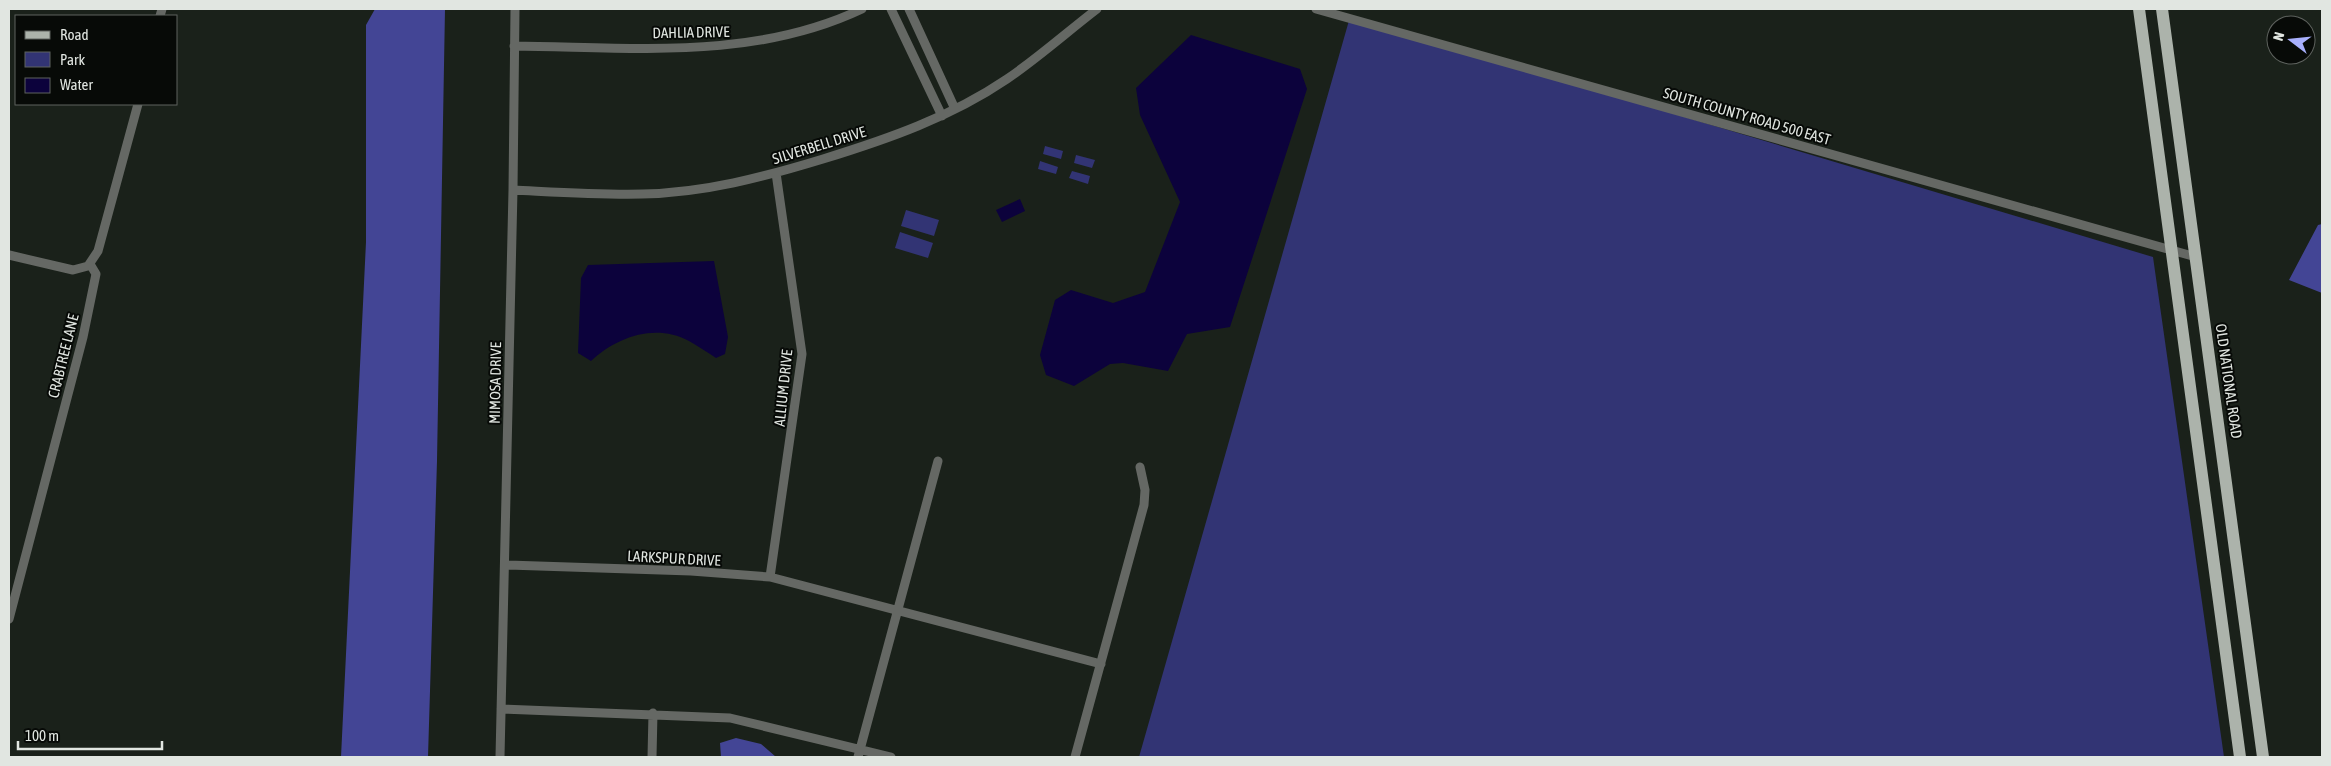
<svg xmlns="http://www.w3.org/2000/svg" width="2331" height="766" font-family="'Asap Condensed',sans-serif">
	<rect width="100%" height="100%" fill="#1a211a"/>
	<path fill="#323474" d="M1350,17L2153,257L2224,757H1139Z
		M1045,146L1063,151L1061,159L1043,154Z
		M1076,155L1095,160L1092,168L1074,163Z
		M1040,161L1058,167L1056,174L1038,169Z
		M1072,171L1090,176L1088,184L1069,178Z
		M906,210L939,220L934,236L901,226Z
		M900,232L933,243L928,258L895,248Z"/>
	<path fill="#434595" d="M375,9H445L437,461L428,757H341L366,242V25Z
		M2322,224V293L2289,280L2318,225Z
		M736,738L761,744L776,757H721L720,743Z"/>
	<path fill="#0c023c" d="M1191,35L1300,69L1307,89L1230,327L1187,334L1168,371L1123,363L1110,364L1074,386L1046,375L1040,355L1055,300L1071,290L1113,303L1145,292L1180,202L1140,115L1136,88Z
		M1020,199L1025,211L1002,222L996,210Z
		M714,261L728,337L725,354L716,358C707,352 698,346 689,341C655,323 617,337 591,361L578,353L581,278L588,265Z"/>
	<g fill="none" stroke-linecap="round" stroke-linejoin="round">
		<path stroke="#656864" stroke-width="9" d="M891,9L942,116
			M909,9L955,109
			M1316,9L2196,257
			M160,16L162,9
			M514,46C633,47 752,61 862,9
			M513,190C555,192 599,195 642,194C704,193 764,177 823,159C888,139 951,117 1007,79C1038,58 1067,32 1097,9
			M9,255L73,270L88,266L98,251L138,104
			M505,565L691,571L770,577L1101,664
			M770,577L802,354L776,173
			M9,619L83,337L96,274L90,264
			M501,709L730,718L891,757
			M500,757L513,190L515,9
			M652,757L653,713
			M858,757L938,461
			M1075,757L1144,505L1145,490L1140,467"/>
		<path stroke="#acb3ab" stroke-width="12" d="M2139,9L2240,757
			M2162,9L2263,757"/>
	</g>
	<g text-anchor="middle" dominant-baseline="central" stroke-width="4" stroke-linejoin="round" paint-order="stroke">
		<g font-size="15" fill="#e1e6e1" stroke="#070a07">
			<text transform="translate(691 32) rotate(-1)">DAHLIA DRIVE</text>
			<text transform="translate(1747 116) rotate(16)">SOUTH COUNTY ROAD 500 EAST</text>
			<text transform="translate(819 145) rotate(-17)">SILVERBELL DRIVE</text>
			<text transform="translate(63 356) rotate(-76)">CRABTREE LANE</text>
			<text transform="translate(2229 381) rotate(82)">OLD NATIONAL ROAD</text>
			<text transform="translate(495 383) rotate(-89)">MIMOSA DRIVE</text>
			<text transform="translate(783 388) rotate(-84)">ALLIUM DRIVE</text>
			<text transform="translate(674 558) rotate(3)">LARKSPUR DRIVE</text>
		</g>
	</g>
	<rect width="2331" height="766" fill="none" stroke="#e1e6e1" stroke-width="20"/>
	<rect x="15" y="15" width="162" height="90" fill="#070a07" stroke="#5e625e"/>
	<rect x="25" y="31" width="25" height="8" fill="#acb3ab" stroke="#5e625e"/>
	<text x="60" y="40" font-size="15" fill="#e1e6e1">Road</text>
	<rect x="25" y="52" width="25" height="15" fill="#323474" stroke="#5e625e"/>
	<text x="60" y="65" font-size="15" fill="#e1e6e1">Park</text>
	<rect x="25" y="78" width="25" height="15" fill="#0c023c" stroke="#5e625e"/>
	<text x="60" y="90" font-size="15" fill="#e1e6e1">Water</text>
	<g transform="translate(2291 40) rotate(286)"><circle r="24" fill="#070a07" stroke="#5e625e"/>
	<path d="M0-4L9 19L0 12L-9 19Z" fill="#a8b0fc"/>
	<text y="-8" font-size="14" font-weight="bold" text-anchor="middle" fill="#e1e6e1">N</text>
	</g>
	<path d="M18 741v8h144v-8" fill="none" stroke="#e1e6e1" stroke-width="2.5"/>
	<text x="25" y="741" font-size="15" fill="#e1e6e1" stroke="#070a07" stroke-width="4" paint-order="stroke">100 m</text>
</svg>
